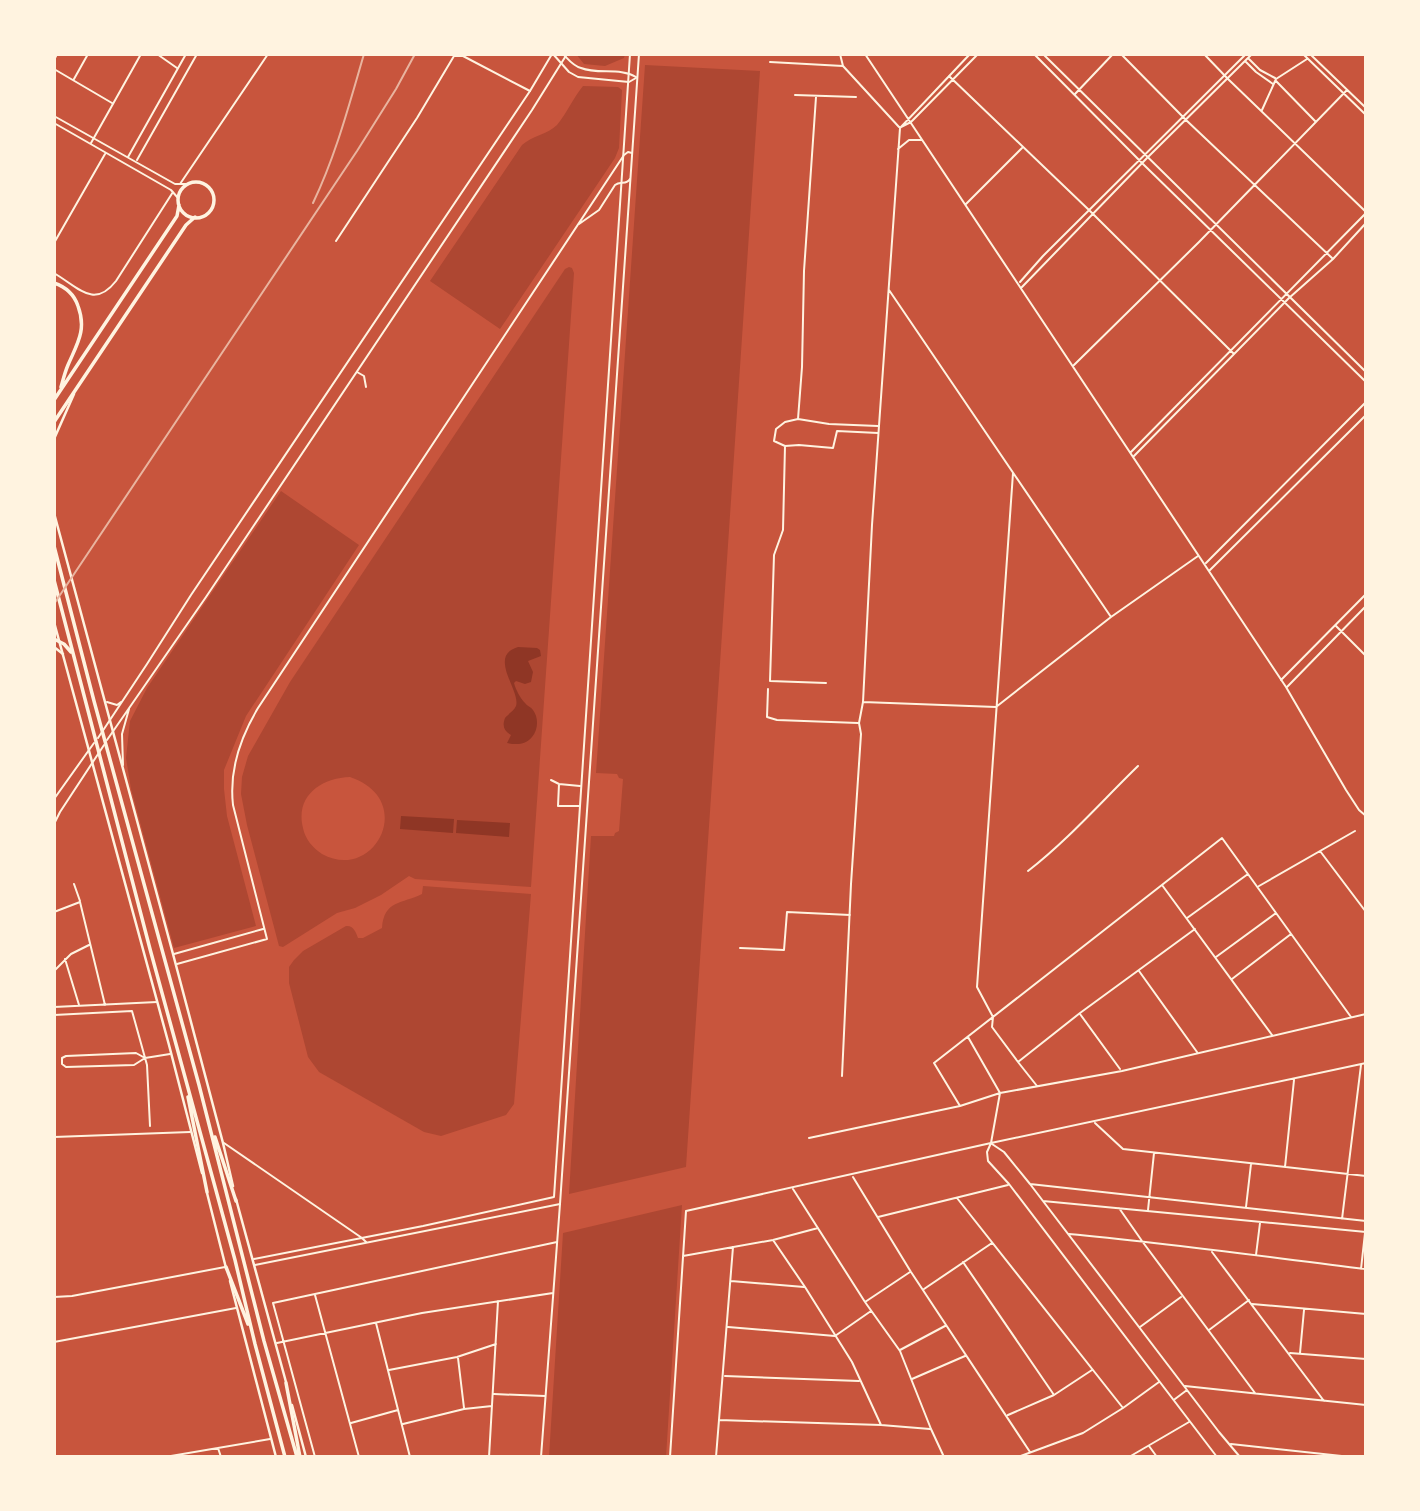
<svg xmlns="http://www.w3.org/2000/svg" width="1420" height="1511" font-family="Signika,sans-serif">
	<rect width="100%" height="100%" fill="#c8553d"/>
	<path fill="#ae4732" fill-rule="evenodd" d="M576,54H625L624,58L605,66L584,64Z
		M645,65L760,71L686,1167L569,1194L591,836H614L615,833L619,831L623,779L619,778L617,774L596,773Z
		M583,86L618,87L622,90L619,148L615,158L500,329L430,281L522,145C532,136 548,134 557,125C567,113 573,98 583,86Z
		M569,267L572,268L574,273L531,887L415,879L409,876L381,895L355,908L337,913L283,947L279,946L247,825L241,794L242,777L248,756L290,682L565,269ZM350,777C418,800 374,883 322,854C313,848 305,839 303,828C295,796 321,778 350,777Z
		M281,491L359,545L246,716L224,770V789L227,816L256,926L174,948L131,789L126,758L130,721L147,688Z
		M423,886L531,894L514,1104L506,1115L441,1136L424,1132L319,1072L308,1057L289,983V967L294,960L303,951L346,926C353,925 356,932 358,938H363L382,928C384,900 402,904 422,894Z
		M682,1205L666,1457H549L563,1233Z"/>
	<path fill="#8f3625" d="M518,647L537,648L540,650L541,656L528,661L533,672L531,682L525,684L516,681L514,683C516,690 520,698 525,703C527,706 531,707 533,710C539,718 538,730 532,737C526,745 516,745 507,743L511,735C504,731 502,726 505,718C508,714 514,711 516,706C521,691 487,656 518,647Z
		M401,816L454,819L453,833L400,829Z
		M457,820L510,823L509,837L456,833Z"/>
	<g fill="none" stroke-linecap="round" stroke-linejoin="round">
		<path stroke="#fff3e0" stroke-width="2" d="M157,54L177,68
			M553,54L569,72L578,77L629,82L636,78
			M563,54C568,59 573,66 581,68C598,75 620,67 636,77
			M840,54L843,66
			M865,54L1286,687L1346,790L1359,810L1366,816
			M1034,54L1143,164L1366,382
			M1043,54L1366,372
			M1121,54L1186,120L1332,258
			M1204,54L1228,79L1366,212
			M1303,54L1366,115
			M1310,54L1366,108
			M1249,59L1260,70L1275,78
			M54,60L57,54
			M770,62L843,66L899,127
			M1246,62L1256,72L1273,84
			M54,69L112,103
			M949,76L1090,211L1234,354
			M74,79L88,54
			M1276,81L1316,122
			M1075,94L1113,54
			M795,95L856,97
			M1262,110L1276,79L1307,59
			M901,127L911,122L978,54
			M91,143L141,54
			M898,149L909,140H921
			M180,184L268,54
			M966,204L1022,148
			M579,224L599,210L615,185C620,181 627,185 630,179
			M336,241L417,118L454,56H463L530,91
			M1020,282L1043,256L1246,54
			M1022,287L1147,158L1252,54
			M889,290L1111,617
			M1074,365L1199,242L1347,90
			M357,372L364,376L366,387
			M798,419L802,367L804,271L816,97
			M878,433L837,431L833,448L799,445L785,446L774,441L776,429L785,422L798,419L829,424L878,426
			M785,446L783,530L774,555L770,681L826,683
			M1131,452L1366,213
			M1134,456L1289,298L1333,259L1366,223
			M1013,473L977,987L993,1017L992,1027L1018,1062
			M1206,563L1366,402
			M1210,570L1366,415
			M1336,626L1366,656
			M1281,680L1366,594
			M1287,687L1366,606
			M768,689L767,717L777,720L858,723
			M863,702L996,707L1111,617L1198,556
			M551,780L559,784L580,786
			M559,784L558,806H579
			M1320,851L1366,912
			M1028,871C1068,840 1102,801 1138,766
			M74,884L80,901
			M1162,885L1272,1035
			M1259,886L1355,831
			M54,912L80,902L105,1005
			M1187,918L1248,874
			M740,948L784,950L787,912L850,915
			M174,954L263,929
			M1216,957L1276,913
			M65,959L79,1005
			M177,964L267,939L233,805C229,770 240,738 258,708L624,155L628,152L632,153
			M54,971L71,954L89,945
			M1139,971L1197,1052
			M1232,979L1291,934
			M54,1007L157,1002
			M1080,1014L1120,1069
			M54,1015L132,1011L147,1065L150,1126
			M968,1037L1000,1093L991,1143L987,1152L988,1161L1009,1184L1217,1457
			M145,1058L134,1065L66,1067L62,1064V1058L66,1056L136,1053L145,1058L170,1054
			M842,1076L851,884L861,734L859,723L863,702L872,525L900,128L970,54
			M1037,1086L1018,1062L1080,1013L1195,929
			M960,1106L934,1063L1222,838L1351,1017
			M1095,1123L1123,1149L1366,1176
			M54,1137L190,1132
			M809,1138L960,1106L1000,1093L1122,1071L1366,1014
			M992,1144L1004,1152L1030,1184L1219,1432L1240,1457
			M1285,1167L1294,1080
			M853,1177L911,1272L1030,1452
			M1030,1184L1366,1221
			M793,1189L865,1302L900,1351L931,1429L944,1457
			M957,1198L1123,1408
			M1043,1201L1366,1232
			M1246,1207L1251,1164
			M1119,1208L1142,1241L1255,1393
			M1148,1210L1154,1153
			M878,1217L1008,1185
			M1342,1219L1361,1065
			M1069,1234C1168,1243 1267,1257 1366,1269
			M773,1240L805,1287L852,1362L881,1425
			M1212,1252L1324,1401
			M1256,1255L1260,1223
			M683,1256L773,1240L818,1228
			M963,1262L1054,1395
			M1361,1269L1365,1233
			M731,1281L804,1287
			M924,1289L992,1243
			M315,1295L359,1457
			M54,1297L72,1296L225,1267
			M865,1302L910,1272
			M1252,1304L1366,1314
			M376,1323L410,1457
			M728,1327L835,1336L871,1311
			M1140,1327L1181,1297
			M1209,1330L1249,1300
			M54,1342L236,1308
			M277,1343L422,1313L553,1293
			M900,1350L945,1326
			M1290,1353L1366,1359
			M1300,1353L1304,1310
			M458,1358L464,1408
			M389,1370L457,1357L496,1344
			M725,1376L859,1381
			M912,1379L965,1356
			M1185,1386L1366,1405
			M494,1394L545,1396
			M1175,1399L1187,1390
			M1008,1415L1054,1395L1092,1370
			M719,1420L881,1425L930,1429
			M351,1423L398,1410
			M403,1424L464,1409L492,1406
			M1231,1444L1351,1457
			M1149,1446L1157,1457
			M218,1448L221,1457
			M165,1457L270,1439
			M315,1457L273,1303L557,1242
			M489,1457L498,1301
			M541,1457L560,1204
			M670,1457L686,1211L991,1143L1366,1063
			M716,1457L733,1247
			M1018,1457L1083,1433L1123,1408L1159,1382
			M1129,1457L1189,1422"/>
		<path stroke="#fff3e0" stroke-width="2" d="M54,116L175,184H187
			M54,123L171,190L178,198
			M128,157L186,54
			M137,160L197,54
			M54,243L105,154
			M54,273C79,288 94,309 116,281L173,192
			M107,702L117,705L121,702
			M98,738L147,664L191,595L530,91L552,54
			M107,740L206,597L532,110L567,54
			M123,765L122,734L129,709
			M54,799L94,743
			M54,824L60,812L104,745
			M224,1143L362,1238L366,1242
			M254,1259L423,1226L554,1197L630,54
			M255,1265L560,1204L639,54"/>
		<path stroke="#fff3e0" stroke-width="2.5" d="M54,439L74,394
			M54,513L173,954L223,1143L233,1186
			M54,622L169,1045L202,1173
			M207,1193L226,1268
			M236,1199L286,1382
			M230,1281L276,1457
			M292,1405L306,1457"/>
		<path stroke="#fff3e0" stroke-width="2.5" d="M54,647L63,654"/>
		<path stroke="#fff3e0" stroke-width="3.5" d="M178 200a18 18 0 1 1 36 0a18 18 0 1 1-36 0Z
			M54,283C66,287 74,294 78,306C87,330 77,344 68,365C65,372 63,380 61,387
			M54,400L177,216L179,205
			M54,422L186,225L195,217
			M54,546L94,701L199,1085L264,1341L297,1457
			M54,580L150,949L235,1260L255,1344L285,1457
			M54,639L64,644L71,652
			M188,1097L207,1192
			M215,1137L236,1201
			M226,1267L248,1324
			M286,1383L300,1457"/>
		<path stroke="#e9b49f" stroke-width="2" d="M313,203C336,155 349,105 364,54
			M54,604L357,151L396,89L415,54"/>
	</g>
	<rect width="1420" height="1511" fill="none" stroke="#fff3e0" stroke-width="112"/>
</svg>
